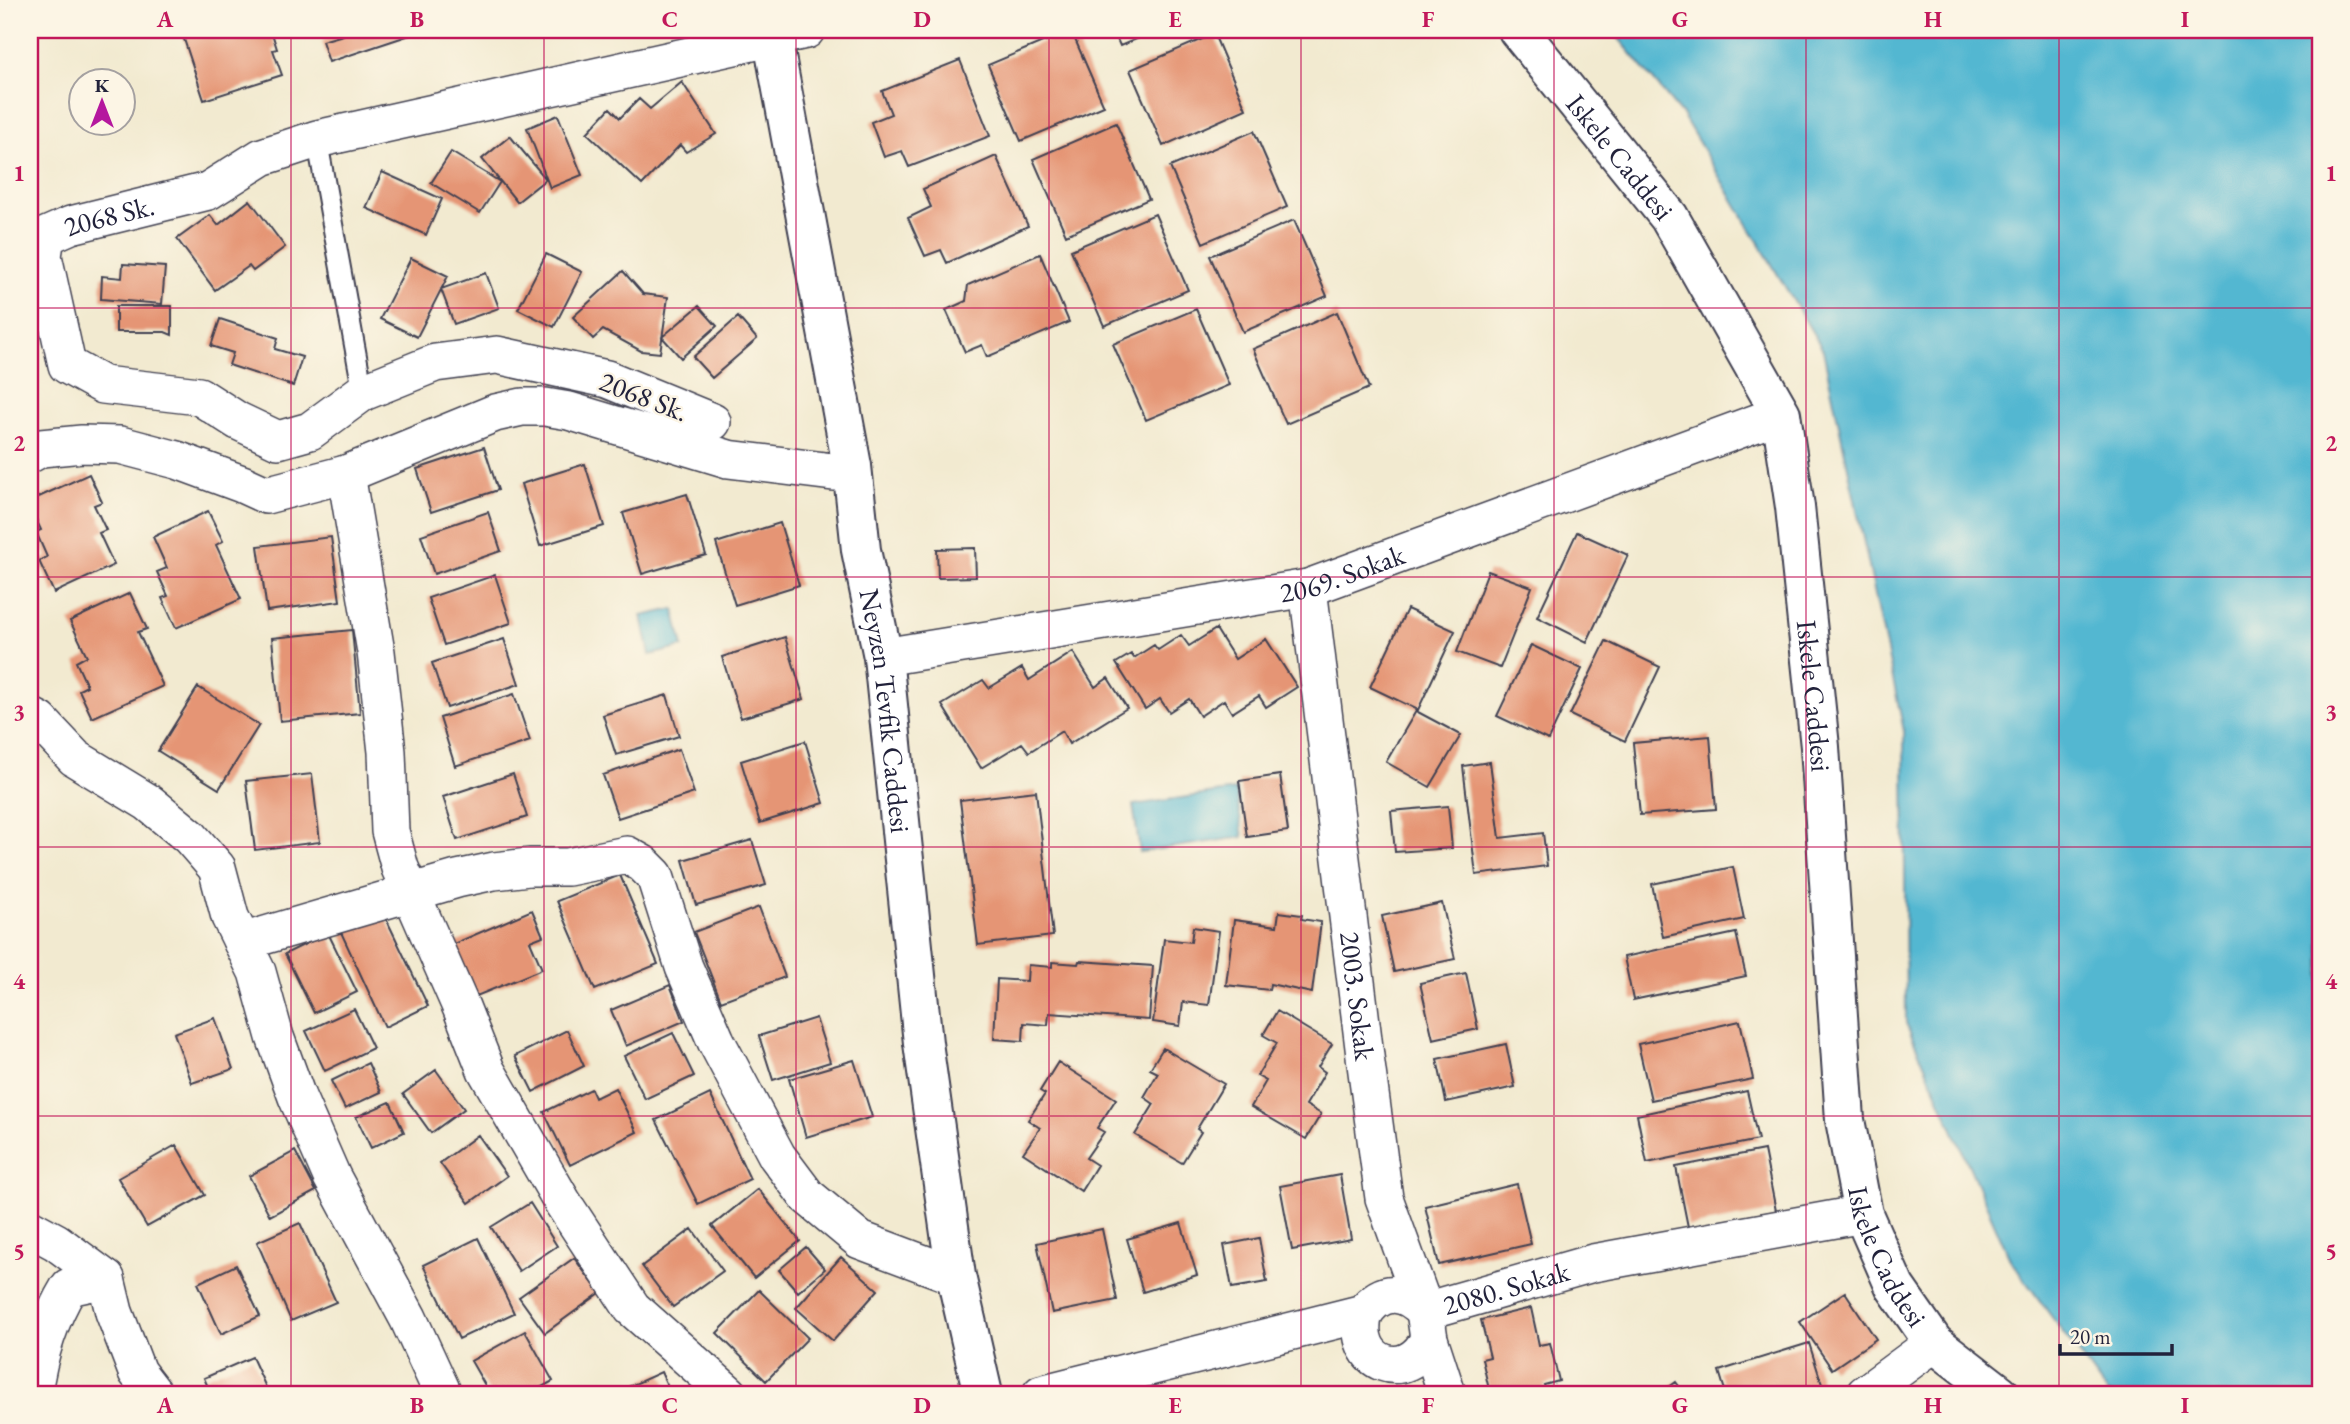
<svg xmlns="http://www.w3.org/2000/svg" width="2350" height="1424" font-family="'EB Garamond',serif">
	<rect width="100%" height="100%" fill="#fcf5e5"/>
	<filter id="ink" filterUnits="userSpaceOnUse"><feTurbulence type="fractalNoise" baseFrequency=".0143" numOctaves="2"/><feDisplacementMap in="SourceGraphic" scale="14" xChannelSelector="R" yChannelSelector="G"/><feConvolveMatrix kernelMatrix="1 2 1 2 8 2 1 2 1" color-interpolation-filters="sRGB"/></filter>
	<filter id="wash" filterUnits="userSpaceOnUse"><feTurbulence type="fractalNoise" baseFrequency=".00686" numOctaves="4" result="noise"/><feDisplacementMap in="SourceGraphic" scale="28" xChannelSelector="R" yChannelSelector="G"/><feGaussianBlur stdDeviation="1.57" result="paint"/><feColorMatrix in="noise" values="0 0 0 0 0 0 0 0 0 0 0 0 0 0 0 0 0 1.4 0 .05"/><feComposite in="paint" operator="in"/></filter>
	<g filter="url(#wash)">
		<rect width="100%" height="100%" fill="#f2ead0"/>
		<path fill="#53b7d1" stroke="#3a6c86" stroke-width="2" d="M1612,30H2320V1394H2108L2011,1261L1906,1023L1904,731L1823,350L1683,116Z
			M674,609L683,647L650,655L642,616Z
			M1236,790L1243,837L1140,852L1133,805Z"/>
		<g id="blocks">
			<path fill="#e59574" d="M181,30H271L277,49L273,50L282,75L204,100Z
				M341,30H425L329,62L322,41L343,35Z
				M1071,30L1104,106L1021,141L988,65Z
				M1113,30H1158L1120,46Z
				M1214,34L1246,109L1163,146L1130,70Z
				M960,60L990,136L909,167L902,151L884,157L871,122L891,114L882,91Z
				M682,82L716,134L686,152L680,145L642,185L587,133L610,108L620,118L639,99L650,109Z
				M558,115L582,175L550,188L527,128Z
				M1116,123L1149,199L1066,235L1033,159Z
				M1254,131L1287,207L1203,243L1170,167Z
				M510,136L546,179L517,202L482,159Z
				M451,152L500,182L480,213L431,183Z
				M996,156L1028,226L947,263L941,250L925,256L908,218L931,207L923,189Z
				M382,172L442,199L426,235L366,208Z
				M250,200L285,247L253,271L249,266L215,290L177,239L210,215L218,225Z
				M1155,214L1188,290L1104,326L1071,250Z
				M1294,220L1327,296L1243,332L1210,256Z
				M546,254L582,272L554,327L518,309Z
				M1040,254L1069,322L987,357L982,345L965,352L946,310L966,301L968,285Z
				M411,258L448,276L417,337L380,319Z
				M123,264L165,267L162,304L101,299L102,276L122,278Z
				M623,271L643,294L668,297L660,353L641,351L603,330L593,339L573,317Z
				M486,273L499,308L454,324L441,289Z
				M116,306H172V335L165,332H116Z
				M699,306L717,326L681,358L662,337Z
				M1196,309L1229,385L1146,420L1113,344Z
				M1337,312L1369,388L1286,424L1253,349Z
				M738,317L757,339L712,378L693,357Z
				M220,319L278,338L275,349L302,357L293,386L229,365L233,353L211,346Z
				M484,447L498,490L431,512L417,469Z
				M585,464L604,526L540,546L521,484Z
				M89,474L102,502L94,505L106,530L99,533L114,565L54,593L39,561L47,557L36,532L41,530L30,506V501Z
				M687,494L706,555L642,574L623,513Z
				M208,511L223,541L216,545L241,599L176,628L162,598L168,596L157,572L167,568L153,537Z
				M488,512L501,551L434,574L421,535Z
				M780,523L799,585L735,605L716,543Z
				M1577,532L1628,555L1587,642L1537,617Z
				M331,537L340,601L267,611L258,546Z
				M975,548L976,577L938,578L937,549Z
				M1488,571L1532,587L1500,668L1457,652Z
				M495,575L511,623L444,645L428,598Z
				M130,593L147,629L138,632L163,686L92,718L79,690L87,686L76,662L87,656L70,621Z
				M1407,609L1455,631L1418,710L1370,687Z
				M1216,629L1235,659L1266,639L1297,687L1266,707L1259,696L1232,713L1224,700L1200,716L1189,699L1169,712L1160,699L1145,709L1116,663L1131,654L1134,658L1154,645L1158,650L1181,635L1189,646Z
				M352,630L360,713L280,721L272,638Z
				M785,637L804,699L741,718L722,657Z
				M504,639L519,684L447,708L432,663Z
				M1606,641L1660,667L1625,741L1570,715Z
				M1531,645L1582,669L1548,740L1497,716Z
				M1073,652L1095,687L1108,678L1127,708L1069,744L1062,731L1029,752L1022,743L981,768L942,705L983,680L989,688L1022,668L1029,680Z
				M198,687L259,725L219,789L158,751Z
				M514,694L530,741L455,766L440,718Z
				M667,695L679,736L616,755L603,715Z
				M1416,711L1461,735L1430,787L1386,762Z
				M1710,736L1716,809L1640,815L1633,743Z
				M805,741L824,803L760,823L741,761Z
				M679,749L694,793L618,818L603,775Z
				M1490,762L1500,838L1543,833L1547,866L1476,875L1463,766Z
				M312,774L320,842L255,850L246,781Z
				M513,774L527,817L457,840L443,797Z
				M1280,775L1288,831L1247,837L1239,781Z
				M1036,791L1053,936L978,945L960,800Z
				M1448,806L1452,848L1395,852L1391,811Z
				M752,840L766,885L696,905L683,860Z
				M1733,867L1744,919L1663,937L1652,884Z
				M620,875L658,964L595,990L557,901Z
				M1442,903L1455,959L1394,972L1382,916Z
				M759,907L785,977L721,1001L694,932Z
				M381,908L428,1006L385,1027L339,928Z
				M532,910L543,936L530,941L542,969L474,997L451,945Z
				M1279,912L1302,915L1301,919L1321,922L1312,993L1270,984L1269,990L1226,985L1234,920L1277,926Z
				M1193,927L1219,931L1209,1005L1183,1002L1180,1026L1153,1022L1164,939L1191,942Z
				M328,933L357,992L314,1013L285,954Z
				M1736,933L1746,976L1633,1000L1624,957Z
				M1079,961L1153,966L1149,1020L1049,1013L1048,1025L1024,1023L1023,1041L994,1039L997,979L1027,981L1028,965L1052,967V962L1078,964Z
				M1466,973L1478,1029L1433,1039L1420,983Z
				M670,985L684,1021L626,1046L611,1010Z
				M354,1009L373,1048L325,1071L306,1031Z
				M1277,1011L1332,1044L1318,1067L1325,1072L1306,1105L1321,1114L1306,1139L1251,1107L1266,1081L1257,1076L1277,1043L1263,1035Z
				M215,1018L233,1069L192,1083L174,1033Z
				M816,1018L830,1062L773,1080L759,1036Z
				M1740,1021L1753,1079L1651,1100L1638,1044Z
				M567,1030L584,1066L533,1092L515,1056Z
				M673,1033L694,1076L645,1099L624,1056Z
				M1506,1044L1515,1087L1446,1102L1437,1059Z
				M1163,1048L1224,1084L1197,1129L1201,1132L1182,1163L1135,1135L1154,1104L1144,1097L1158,1073L1150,1069Z
				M854,1060L872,1117L806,1137L789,1079Z
				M1058,1062L1116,1099L1097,1128L1104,1132L1086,1158L1097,1165L1081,1191L1023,1153L1040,1128L1028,1120L1045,1094L1040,1091Z
				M368,1063L381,1092L345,1109L331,1081Z
				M436,1070L464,1109L431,1133L403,1094Z
				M615,1088L637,1132L570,1165L544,1112L591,1089L595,1098Z
				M1747,1091L1758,1140L1647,1163L1637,1115Z
				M710,1094L750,1179L698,1204L656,1120Z
				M390,1102L404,1132L371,1148L356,1117Z
				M478,1135L507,1176L469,1203L440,1163Z
				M176,1145L205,1195L147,1227L118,1178Z
				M1764,1150L1776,1211L1688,1227L1676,1167Z
				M295,1151L316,1191L270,1216L249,1176Z
				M1340,1175L1351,1239L1292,1250L1280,1186Z
				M1517,1184L1531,1244L1439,1265L1425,1206Z
				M758,1189L800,1241L754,1278L712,1226Z
				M530,1203L557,1246L519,1271L491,1227Z
				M300,1223L336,1302L291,1321L257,1242Z
				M1181,1223L1197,1275L1143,1292L1127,1239Z
				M692,1229L723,1271L673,1307L642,1266Z
				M1102,1229L1117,1300L1052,1313L1037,1243Z
				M478,1238L514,1313L459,1339L423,1265Z
				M1259,1238L1267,1282L1232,1288L1224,1245Z
				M806,1247L825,1269L798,1292L779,1270Z
				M841,1257L878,1290L833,1341L796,1308Z
				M574,1258L600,1293L545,1333L519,1297Z
				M236,1265L260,1316L221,1334L198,1283Z
				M759,1290L808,1338L766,1381L717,1333Z
				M1845,1292L1876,1339L1832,1369L1800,1322Z
				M1531,1308L1539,1345L1550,1343L1559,1381L1544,1385L1547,1394H1490L1482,1359L1490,1357L1481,1320Z
				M525,1331L553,1381L529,1394H490L471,1361Z
				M1809,1343L1825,1394H1726L1719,1371Z
				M252,1357L269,1394H211L204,1378Z
				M661,1372L671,1394H613Z
				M1676,1382L1685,1394H1660Z"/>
		</g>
	</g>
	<g filter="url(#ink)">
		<use href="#blocks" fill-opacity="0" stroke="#414051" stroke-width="2"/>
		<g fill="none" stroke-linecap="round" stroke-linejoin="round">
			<g stroke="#414051" stroke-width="23">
				<path id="service" d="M317,139L363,392"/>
			</g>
			<g stroke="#414051" stroke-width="40">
				<g id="minor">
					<path id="s1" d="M712,422L607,379L497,355L435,363L363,392L310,431L278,440L238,421L199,396L103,385L67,365L43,256L46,236L71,225L208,191L262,157L317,139L806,30"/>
					<path d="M30,454L41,448L82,444L120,445L177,460L242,484L266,495L346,474L495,413L522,407H545L569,411L728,459L833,472L852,466"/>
					<path d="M346,474L376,652L387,752L390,831L400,868L461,1007L486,1070L563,1203L632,1308L729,1394"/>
					<path id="s2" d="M1308,588L1366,1064L1384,1198L1425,1311L1429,1339L1447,1394"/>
					<path id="s3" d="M883,657L1308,588L1781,414"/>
					<path d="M30,716L40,721L75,758L149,803L190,837L217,868L230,917L257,972L275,1037L297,1097L332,1177L408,1318L443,1394"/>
					<path d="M242,942L457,879L494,871L529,867H568L627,855L643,864L655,876L684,967L716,1041L777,1156L807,1196L860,1240L956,1276"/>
					<path d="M30,1228L56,1242L106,1279L114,1312L137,1372L154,1394"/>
					<path d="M1364,1313C1350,1364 1407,1385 1429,1339"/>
					<path d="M33,1394C38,1356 49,1320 69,1287L106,1279"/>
					<path id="s4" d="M1041,1394L1364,1313C1382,1288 1404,1289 1425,1311L1593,1263L1863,1214"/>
					<path d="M1865,1394L1934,1343"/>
				</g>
			</g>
			<g stroke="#414051" stroke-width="42">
				<g id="tertiary">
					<path id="s5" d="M771,30L852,466L861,550L883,657L923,1043L956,1276L983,1394"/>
					<path id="s6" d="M1518,30L1669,217L1781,414L1795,507L1820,747L1845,1120L1863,1214L1895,1287L1934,1343L2000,1394"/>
				</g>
			</g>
			<use href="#service" stroke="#fff" stroke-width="19"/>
			<use href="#minor" stroke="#fff" stroke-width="37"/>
			<use href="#tertiary" stroke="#fff" stroke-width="38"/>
		</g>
	</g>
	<path fill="none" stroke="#c2185b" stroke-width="2" stroke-opacity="0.55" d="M291,30V1394M544,30V1394M796,30V1394M1049,30V1394M1301,30V1394M1554,30V1394M1806,30V1394M2059,30V1394M30,308H2320M30,577H2320M30,847H2320M30,1116H2320"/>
	<g text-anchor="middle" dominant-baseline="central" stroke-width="5" stroke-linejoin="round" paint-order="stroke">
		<g font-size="28" fill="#22223b" stroke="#fcf5e5">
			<text stroke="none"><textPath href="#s6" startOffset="163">Iskele Caddesi</textPath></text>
			<text stroke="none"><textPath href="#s1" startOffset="892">2068 Sk.</textPath></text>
			<text transform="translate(644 396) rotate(21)">2068 Sk.</text>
			<text stroke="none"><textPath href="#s3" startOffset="467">2069. Sokak</textPath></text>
			<text stroke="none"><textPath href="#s6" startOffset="751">Iskele Caddesi</textPath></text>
			<text stroke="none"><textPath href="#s5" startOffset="691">Neyzen Tevfik Caddesi</textPath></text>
			<text stroke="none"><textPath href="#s2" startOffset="411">2003. Sokak</textPath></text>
			<text stroke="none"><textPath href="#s6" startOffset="1320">Iskele Caddesi</textPath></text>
			<text stroke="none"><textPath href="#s4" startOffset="490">2080. Sokak</textPath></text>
		</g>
	</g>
	<rect width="2350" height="1424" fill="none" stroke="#fcf5e5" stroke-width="77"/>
	<g transform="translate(102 102)"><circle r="33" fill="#fcf5e5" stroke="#a5a1a1" stroke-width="2"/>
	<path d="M0-5L12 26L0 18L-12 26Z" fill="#b5179e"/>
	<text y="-10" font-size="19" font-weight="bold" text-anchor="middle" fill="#22223b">K</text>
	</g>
	<path d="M2060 1344v10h112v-10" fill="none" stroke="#22223b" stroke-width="3.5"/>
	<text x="2070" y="1344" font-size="21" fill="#22223b" stroke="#fcf5e5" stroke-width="5" paint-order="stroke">20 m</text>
	<rect x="38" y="38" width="2274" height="1348" fill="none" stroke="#c2185b" stroke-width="2.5"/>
	<g font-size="23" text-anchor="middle" font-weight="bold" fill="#c2185b">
		<text x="165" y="27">A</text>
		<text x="417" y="27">B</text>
		<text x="670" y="27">C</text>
		<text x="922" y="27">D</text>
		<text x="1175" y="27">E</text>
		<text x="1428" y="27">F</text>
		<text x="1680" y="27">G</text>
		<text x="1933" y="27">H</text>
		<text x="2185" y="27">I</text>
		<text x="19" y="181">1</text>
		<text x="2331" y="181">1</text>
		<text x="19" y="451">2</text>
		<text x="2331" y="451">2</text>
		<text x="19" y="720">3</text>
		<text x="2331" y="720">3</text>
		<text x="19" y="989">4</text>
		<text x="2331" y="989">4</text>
		<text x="19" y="1259">5</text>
		<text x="2331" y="1259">5</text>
		<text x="165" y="1413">A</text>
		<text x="417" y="1413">B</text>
		<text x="670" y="1413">C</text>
		<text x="922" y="1413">D</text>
		<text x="1175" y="1413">E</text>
		<text x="1428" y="1413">F</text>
		<text x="1680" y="1413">G</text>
		<text x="1933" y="1413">H</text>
		<text x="2185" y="1413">I</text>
	</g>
</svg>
